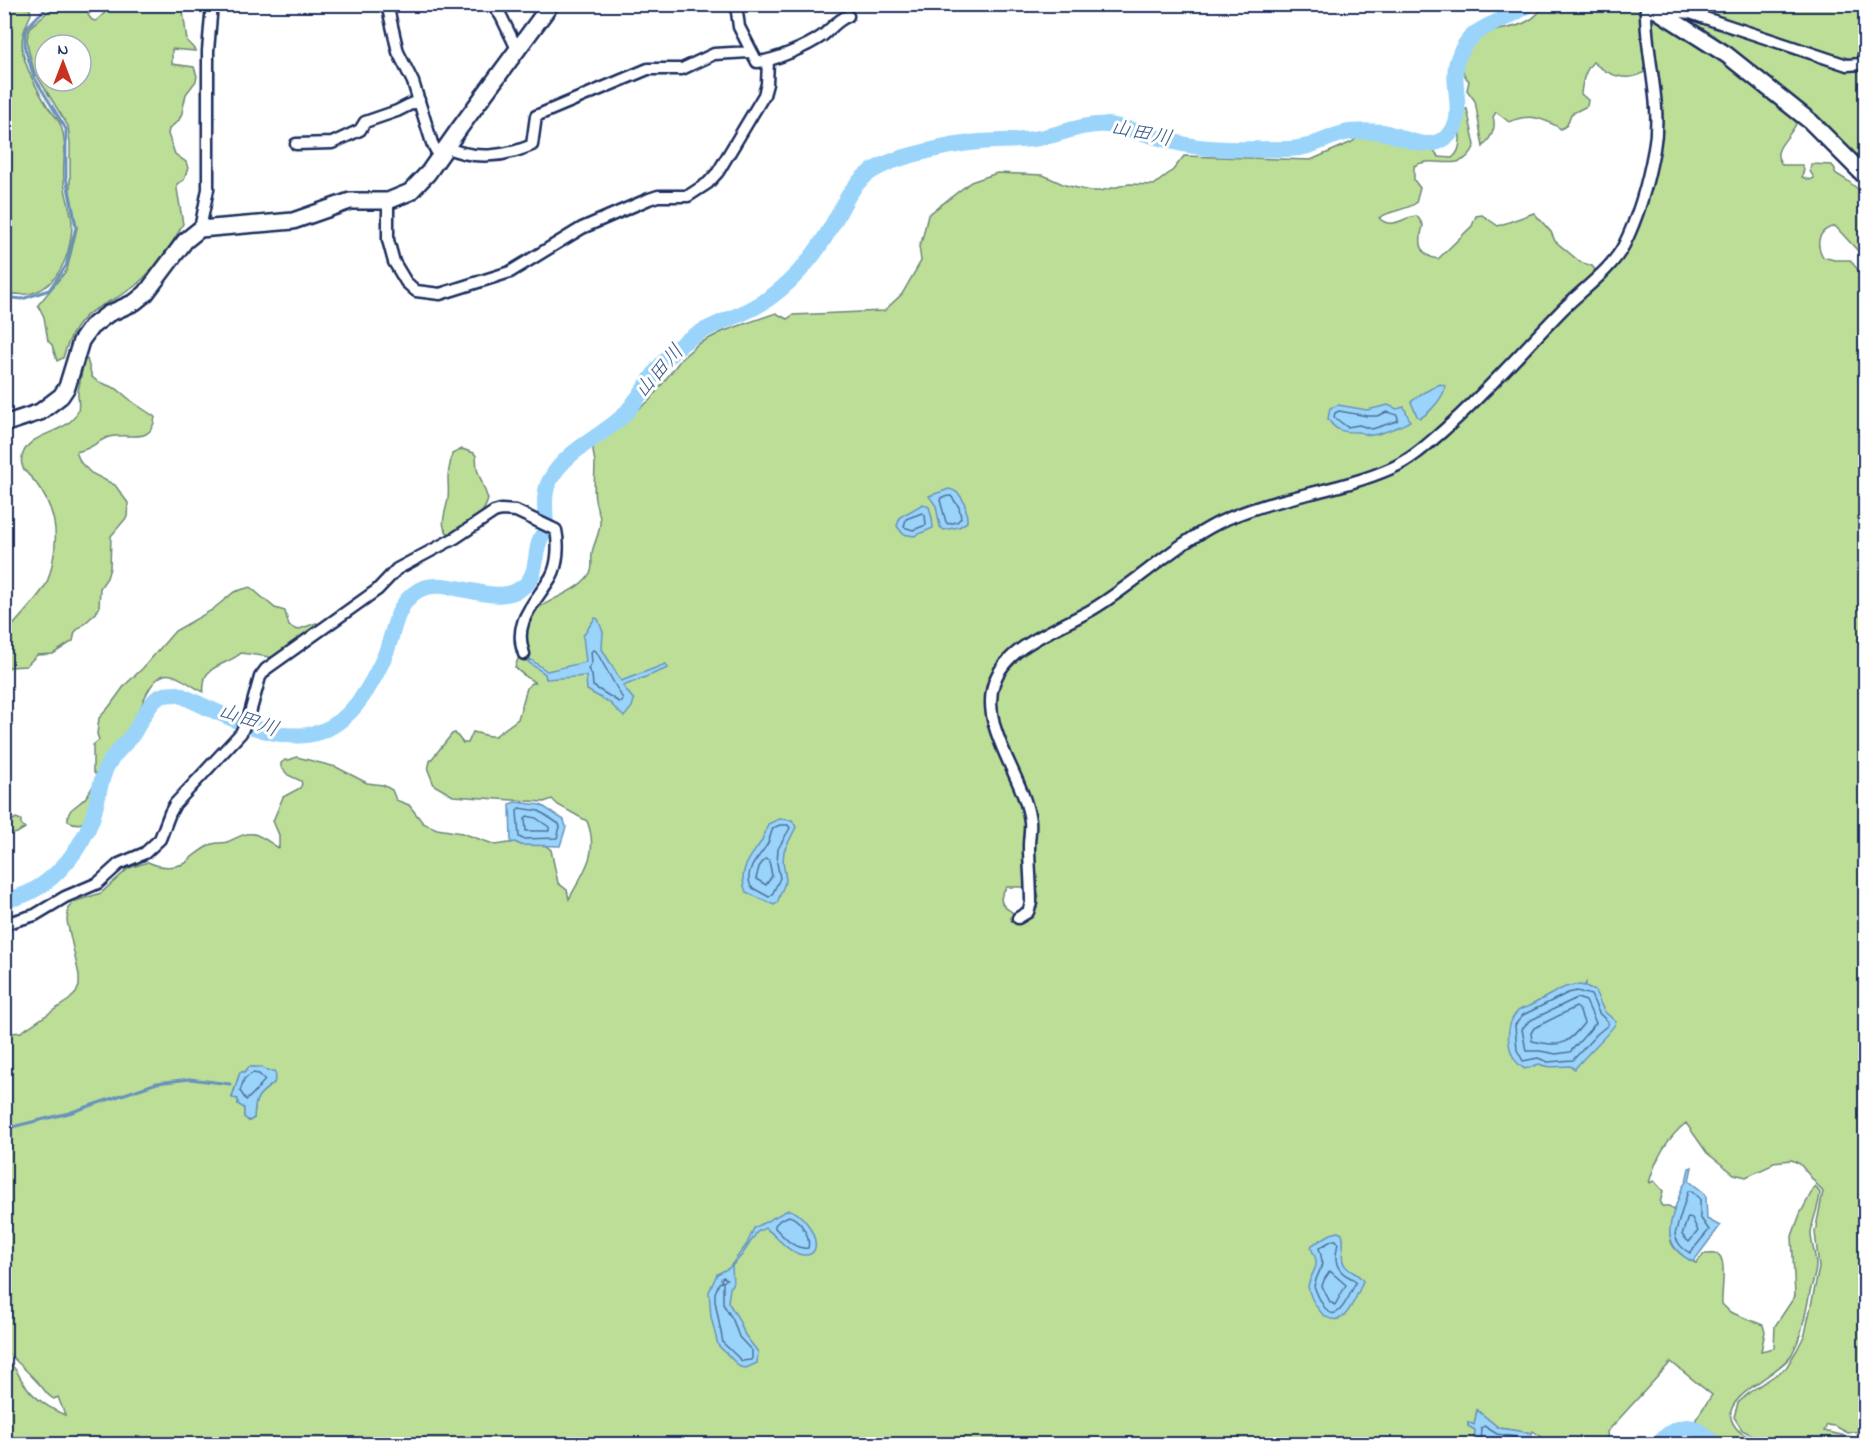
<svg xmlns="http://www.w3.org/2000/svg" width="1870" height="1449" font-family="'Indie Flower','Klee One',sans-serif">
	<rect width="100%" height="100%" fill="#fff"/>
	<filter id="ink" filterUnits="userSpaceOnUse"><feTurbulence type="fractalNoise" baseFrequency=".0167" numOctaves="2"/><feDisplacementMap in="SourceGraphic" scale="12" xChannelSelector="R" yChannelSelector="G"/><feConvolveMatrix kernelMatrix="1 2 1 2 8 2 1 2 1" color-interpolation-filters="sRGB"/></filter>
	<g filter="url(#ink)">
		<path fill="#bdde97" stroke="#6c867a" stroke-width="1.5" fill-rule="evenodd" d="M57,4L97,5L88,15L92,20L96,21L113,5H203L183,11L187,41L196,51L172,49V64L194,67L197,76L196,81L186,94L182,113L179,120L169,129L168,134L175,154L186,162L188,168L184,180L177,184V189L183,224C171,246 154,270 135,286C124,295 111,300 99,307C78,318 69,337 63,358L57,361L52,345L48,341L44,317L38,305L67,270L77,228L70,191V143L68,126L34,71L28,48L27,38L30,27ZM45,45H81V81H45Z
			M1638,4L1642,7L1648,61L1646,71C1628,84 1608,75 1593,62C1585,70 1582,83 1581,94L1588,100L1587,106L1571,114L1567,125L1561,129C1544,118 1529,113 1509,122L1496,112L1493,117C1497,129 1490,138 1483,147L1475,101L1467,90L1469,81C1453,65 1468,39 1487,33C1501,28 1515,29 1528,21C1536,17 1540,11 1545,5Z
			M4,5H25V7L30,9L31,14C25,28 20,37 23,53C27,72 38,91 48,107C52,113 59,119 61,126C68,144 62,163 64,181C65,195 71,209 72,222C72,262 50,305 5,292Z
			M1670,5H1865V167L1816,116L1764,75L1675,13Z
			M1653,14L1722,60L1794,115L1797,122C1793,133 1776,147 1778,156C1778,159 1781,162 1782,165H1802L1804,169L1802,177L1810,180L1814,178L1810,171L1811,164L1832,165L1835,169V173L1848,181L1865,195V252H1859L1835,226C1818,230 1815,243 1823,257L1834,260H1850L1866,280V1365L1861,1392L1865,1394L1862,1410L1865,1412L1866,1430L1848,1433L1835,1426L1827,1425L1824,1431L1850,1437L1855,1444H1815L1805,1440L1789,1438L1773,1440L1756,1437L1742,1430L1734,1417L1738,1403L1750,1392L1786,1368L1797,1350L1805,1334L1819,1268L1815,1232L1823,1192L1800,1164L1792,1160L1773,1162L1770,1166L1746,1177L1734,1174L1707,1153L1686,1123C1667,1138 1655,1161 1649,1183L1654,1181L1663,1191L1660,1203L1662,1206H1669L1675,1211C1667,1240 1666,1248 1696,1263L1704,1254C1709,1254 1715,1253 1719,1255C1727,1262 1721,1293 1722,1304L1730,1312L1763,1325L1765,1332L1761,1351L1774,1348L1775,1326L1795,1296L1792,1236L1800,1214L1815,1186L1820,1193C1819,1207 1812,1220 1811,1233C1811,1244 1816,1255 1816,1265C1816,1275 1812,1283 1810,1292C1805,1314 1803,1334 1792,1354C1780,1374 1725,1395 1731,1418C1740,1449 1785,1437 1808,1444H1719L1696,1427V1419L1712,1395L1671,1362L1607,1432L1608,1444H1545L1543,1438L1533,1431L1532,1433L1499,1428L1477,1410L1474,1425L1468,1423V1426L1475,1429L1474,1444H5V1361C17,1366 18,1377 26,1386C34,1398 52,1410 65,1415L58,1397L54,1399C47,1396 45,1390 40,1385C29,1373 17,1361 5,1351L4,1034L21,1032L69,1000L76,993L79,986V975L67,921L68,908L76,901L101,893L129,868L148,862C160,868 173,868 186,863C187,860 204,848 208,846C214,842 221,844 227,842C236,839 243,832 254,834C264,837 270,843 279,848V835L273,821L283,797L300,788L302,784L301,781L288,775L281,767V763L285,760H289L297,757L336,767L367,783L383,785L392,790L396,800L409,805L423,823L437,829L462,833L496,845L515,842L521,845H545L551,850L558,883L567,890L569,899C583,872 600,854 587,821L558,805L552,799L544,802L453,796L434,785L428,770L430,761L452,734L455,733L463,743H468L473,732L489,736H495L518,719L527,688L531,683H535C529,678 518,672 515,667L520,654L525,651C503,602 577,602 591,571C593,566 591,559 592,553C594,542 600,534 600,522C601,515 596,508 595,500C593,488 595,476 595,463C595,459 593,454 593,450C593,447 595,444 596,441L649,401L682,358L698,344L724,331L776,313L787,319L793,315L884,311L902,294L921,261L919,246L922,240L928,215L971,182L997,173L1043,175L1065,185L1090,191H1100L1129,184L1154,185L1173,170L1184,156L1311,160L1352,142L1356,139L1355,130L1362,128L1407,135L1432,148L1439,157L1452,158C1465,149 1459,127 1456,114L1457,111L1467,109L1475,145C1462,177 1435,153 1414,166V180L1420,188L1416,203C1405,211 1390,210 1379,218C1392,231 1404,216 1417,216L1423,225C1419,240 1418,256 1438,259L1472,226L1476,216L1482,215L1498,226L1534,213L1551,232L1555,241L1580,262L1592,266L1597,272L1480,392L1486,393L1570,307L1587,295L1601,275L1627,248L1636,232L1650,180L1659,129L1654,67L1647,28V24ZM1434,442L1416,457L1392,470L1337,491L1247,514L1223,523L1177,552L1110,601L1036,643L1013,661L1000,679L994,693L993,713L1026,797L1032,819L1033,878L1039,896L1031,912L1024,919H1017V915C1005,908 994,902 1007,887H1028C1029,859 1031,828 1022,802C1013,770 986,733 987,699C989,678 1003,659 1019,647C1027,640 1038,636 1047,631C1069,619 1092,607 1114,593C1151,569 1181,537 1222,519C1257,503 1298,496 1335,486C1371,476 1402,460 1434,442ZM249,1067C259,1067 267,1070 275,1073L274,1083C257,1096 255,1096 254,1118L249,1121L244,1117V1108L238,1104V1099L232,1097L240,1072H245Z
			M87,359L92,377L97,381L117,389L134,403L155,417C152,448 125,430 106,438C93,444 92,449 76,452L81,463L91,473L115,485L128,503L127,517L111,536L110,568L107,578L100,588L99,608L94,615L75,632L73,641L53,654L37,655L26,666L9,667L5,677V635C18,618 34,604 45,586C50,577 51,569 53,560C59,531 54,507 36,483C29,474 19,469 22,457C28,431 66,435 77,413C81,406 77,398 78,391C80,382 82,373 83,364L84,360Z
			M462,449L474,453L476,456L477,469L488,499C484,516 468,527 454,536C435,531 447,510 448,498C449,492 448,484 448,478C448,470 451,462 452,454Z
			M250,587L275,608L285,611L289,626L297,630L316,623L320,624L316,632L277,658L241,653C232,662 210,665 205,678C204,682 204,688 203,692C193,687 175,672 164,675C145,681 136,725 128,740C125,748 117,751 111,757C107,761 104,767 100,772L95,774L93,771V745L99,740L97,734L99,718L109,707L125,685L143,668L175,631L212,610L234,592Z
			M95,783H99C95,799 93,834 68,821C66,808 79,806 86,797C90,792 91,788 95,783Z
			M16,818L21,820V824L25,828L17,833L5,836V825Z"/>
		<path fill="#9ad4fa" stroke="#6792bc" stroke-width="1.5" d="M1440,384L1445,386C1445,396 1429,414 1420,418L1417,416L1411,402L1421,394Z
			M1338,405L1367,410L1388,405L1397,409L1404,407L1410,421C1404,425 1377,436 1370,435C1365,435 1362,432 1357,432C1344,432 1336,432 1328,419L1330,408Z
			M949,489C964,492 967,509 967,522L959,527L944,530L940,527L936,506L929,496Z
			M923,504L929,507L932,518L933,528L914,536L903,534L897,526L900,517Z
			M595,618L598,619L603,632L602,649L621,681L666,664L668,668L623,686L634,700L632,707L624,717L610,703L587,690L586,676L546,679L545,674L528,662L530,659L547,671L586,662L583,636Z
			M515,802L541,805L564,820L566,827L560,846L521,845L515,842L511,843L510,804Z
			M779,819L792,820L796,827L784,851L783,862L786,880L777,903L774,905L746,892C737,871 750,858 761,842C764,837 766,830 768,824Z
			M1586,983V986L1595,991L1604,1011L1616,1022C1615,1029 1583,1057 1575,1069L1570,1066C1558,1066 1550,1069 1539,1064L1525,1069C1506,1058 1503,1026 1518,1011C1518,1010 1526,1007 1527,1007C1541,1001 1555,990 1569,986C1575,985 1578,984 1584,986Z
			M249,1067H262L267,1071H274L276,1075L274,1083C257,1096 255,1096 254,1118L249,1121L244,1117V1108L238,1104V1099L232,1098L240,1072H245Z
			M1692,1167L1689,1181L1703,1192L1706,1197L1707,1219L1720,1226L1693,1262C1656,1243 1672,1219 1682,1188L1686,1182L1689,1168Z
			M788,1210C807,1211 830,1257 803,1255C787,1253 778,1236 765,1228L757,1232L742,1255L732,1266L733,1282L730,1288L728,1302L738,1318L745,1335L758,1352L757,1363L746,1368L740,1367L718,1345L711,1317L709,1292L717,1274L729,1268L747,1244L754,1228Z
			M1338,1232L1342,1234C1346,1246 1339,1256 1344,1264C1349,1273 1358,1272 1363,1281C1360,1289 1349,1315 1341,1318C1324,1326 1310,1299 1308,1286C1313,1266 1322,1269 1311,1248L1312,1245L1331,1234Z
			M1477,1410L1499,1428L1532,1433L1529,1444H1474L1475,1430L1468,1426V1422L1474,1425Z"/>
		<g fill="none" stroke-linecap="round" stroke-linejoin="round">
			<path stroke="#4e719c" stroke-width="1.5" d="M1339,411L1367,416H1377L1387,412L1397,415L1398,418L1397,421L1372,429L1359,425L1347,427L1334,417L1335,413Z
				M951,496L959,507L961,518L957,522L948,524L946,522L940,500L942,497Z
				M922,513L925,515L926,525L913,530L904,527L906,519Z
				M593,650L596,651L623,699L622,702H619L593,686L592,675L588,669L592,662L591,652Z
				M519,808L539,811L559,824L560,827L557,838L523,839L519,837L517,811Z
				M527,816L536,818L549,827V831H526L525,819Z
				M780,825H788L790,828L778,849L777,863L780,878L772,895L769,897L751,887C743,868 760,858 768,843C770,838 771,833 773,828Z
				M765,859L769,860L772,876L766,885L756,879L759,867Z
				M1577,991L1591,995L1599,1013L1608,1022V1025L1597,1034L1573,1060L1548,1062L1538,1058L1523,1061L1517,1050L1515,1025L1523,1015L1568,993Z
				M1577,998L1586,1001L1596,1023L1570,1052L1556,1054L1540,1051H1526L1522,1029L1529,1021Z
				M1576,1007L1579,1009L1584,1023C1566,1046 1561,1047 1532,1041L1531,1033L1534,1028Z
				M253,1073L259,1074L265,1080C260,1085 251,1098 246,1100L240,1091L244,1079Z
				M1688,1191H1691L1700,1199V1217L1709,1230L1690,1253C1683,1250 1676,1242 1675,1234Z
				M789,1216C800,1219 811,1237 808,1248C794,1250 784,1237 775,1228V1225L780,1220Z
				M1688,1217L1692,1218L1698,1231L1689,1242L1682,1235Z
				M1333,1240H1336L1338,1243C1336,1254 1333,1264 1343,1273C1347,1277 1352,1277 1356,1282C1341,1314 1331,1331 1314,1286C1319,1266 1326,1271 1319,1248Z
				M1330,1271L1346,1285L1335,1305L1330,1302L1322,1286L1324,1280Z
				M723,1277L727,1279L723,1282V1304L733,1320L739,1337L752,1351V1358L751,1360L742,1361L723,1343L715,1301V1293L719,1283L722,1282L721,1279Z
				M1480,1444L1481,1428L1484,1426L1497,1434L1522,1438L1523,1444"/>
			<path stroke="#6792bc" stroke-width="3" d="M4,297L22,299L49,290L66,266L76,227L66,177V129L34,77L25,48V35L28,26L50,4
				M4,1131L12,1127L69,1113L157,1083L190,1079L230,1084"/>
			<path stroke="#9ad4fa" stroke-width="16" d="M4,900C45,895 78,856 92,819C98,802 99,782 107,766C114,753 125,745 133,734C140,723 146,708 156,699C162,694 170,694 178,694C271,737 333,775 385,655C394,634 394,610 413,594C442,569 491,611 523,587C542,572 531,546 546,530C546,513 542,494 550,480C566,450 598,439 622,417C637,402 647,383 660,366C683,335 712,327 745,312C777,298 806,268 824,239C852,195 848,174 905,157C930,150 955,144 980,142C1001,140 1023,142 1044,137C1064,133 1086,123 1107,125C1135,128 1160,140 1187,145C1220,151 1256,149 1289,149C1312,149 1329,135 1350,132C1360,131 1373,131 1382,132C1400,135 1420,149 1438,142C1473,128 1449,87 1457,61C1470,21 1501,27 1529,4
				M1660,1444C1665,1433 1684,1423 1696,1429C1703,1433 1709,1439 1715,1444"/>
			<g stroke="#1b2f5e" stroke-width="15">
				<path id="minor" d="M387,4L398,52L413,82L432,143L439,156
					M492,4L501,16L517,49
					M736,4L739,27L757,62C774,61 808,46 822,36C831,29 837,20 848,16
					M1658,9L1690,13L1847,65L1862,64L1866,46
					M296,144L332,143L360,130L365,122L397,111L419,100
					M446,147C473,160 505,157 532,145L536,116L648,69H682L714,54L750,52
					M388,201V240L394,262L406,282L416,291L440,294L510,272L582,228L649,199L658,196H688L708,183L718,172L764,95L767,84L768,61
					M200,229L208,189V51L212,4
					M1018,918L1028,912L1031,903C1031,884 1029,865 1029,846C1029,838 1031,829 1030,821C1024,776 979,728 994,683C1006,645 1061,628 1093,609C1136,583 1173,546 1218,523C1273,496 1336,493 1392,468C1412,459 1427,445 1443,431C1486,393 1523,350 1563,309C1582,290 1612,269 1624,245C1639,215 1648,182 1654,149C1663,101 1644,53 1646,4
					M4,924L35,915L65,897L98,883L119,864L145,853L160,839L170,813L175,804L241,733L250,713L260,677L266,669L377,590L397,569L455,538L494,512L501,510L516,511L556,530C559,544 558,565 551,577C535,603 512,622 524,654"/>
			</g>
			<g stroke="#1b2f5e" stroke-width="20">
				<path id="secondary" d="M1647,4L1727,55L1811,122L1866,177
					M4,424L40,412L61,396L67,387L81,341L91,327L108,314L135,302L146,293L185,241L200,229L293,221L350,201H388L410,192L428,173L459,129L551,4"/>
			</g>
			<use href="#minor" stroke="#fff" stroke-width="10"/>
			<use href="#secondary" stroke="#fff" stroke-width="15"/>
		</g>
	</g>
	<g text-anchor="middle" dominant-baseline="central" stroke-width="6" stroke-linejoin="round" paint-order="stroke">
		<g font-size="21" font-style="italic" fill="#3b5885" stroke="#fff">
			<text transform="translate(1141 134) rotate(12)">山田川</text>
			<text transform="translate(660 372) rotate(-49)">山田川</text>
			<text transform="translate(248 721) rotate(20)">山田川</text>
		</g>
	</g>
	<rect width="1870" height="1449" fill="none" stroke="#fff" stroke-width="24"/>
	<rect x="12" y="12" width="1846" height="1425" fill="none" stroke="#1b2f5e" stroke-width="2" filter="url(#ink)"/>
	<g transform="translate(63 63)"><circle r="28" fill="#ffffff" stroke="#a4acbf" stroke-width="1.5"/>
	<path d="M0-4.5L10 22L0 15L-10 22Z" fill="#c8321e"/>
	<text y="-9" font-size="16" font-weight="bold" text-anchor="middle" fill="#1b2f5e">N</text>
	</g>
</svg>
